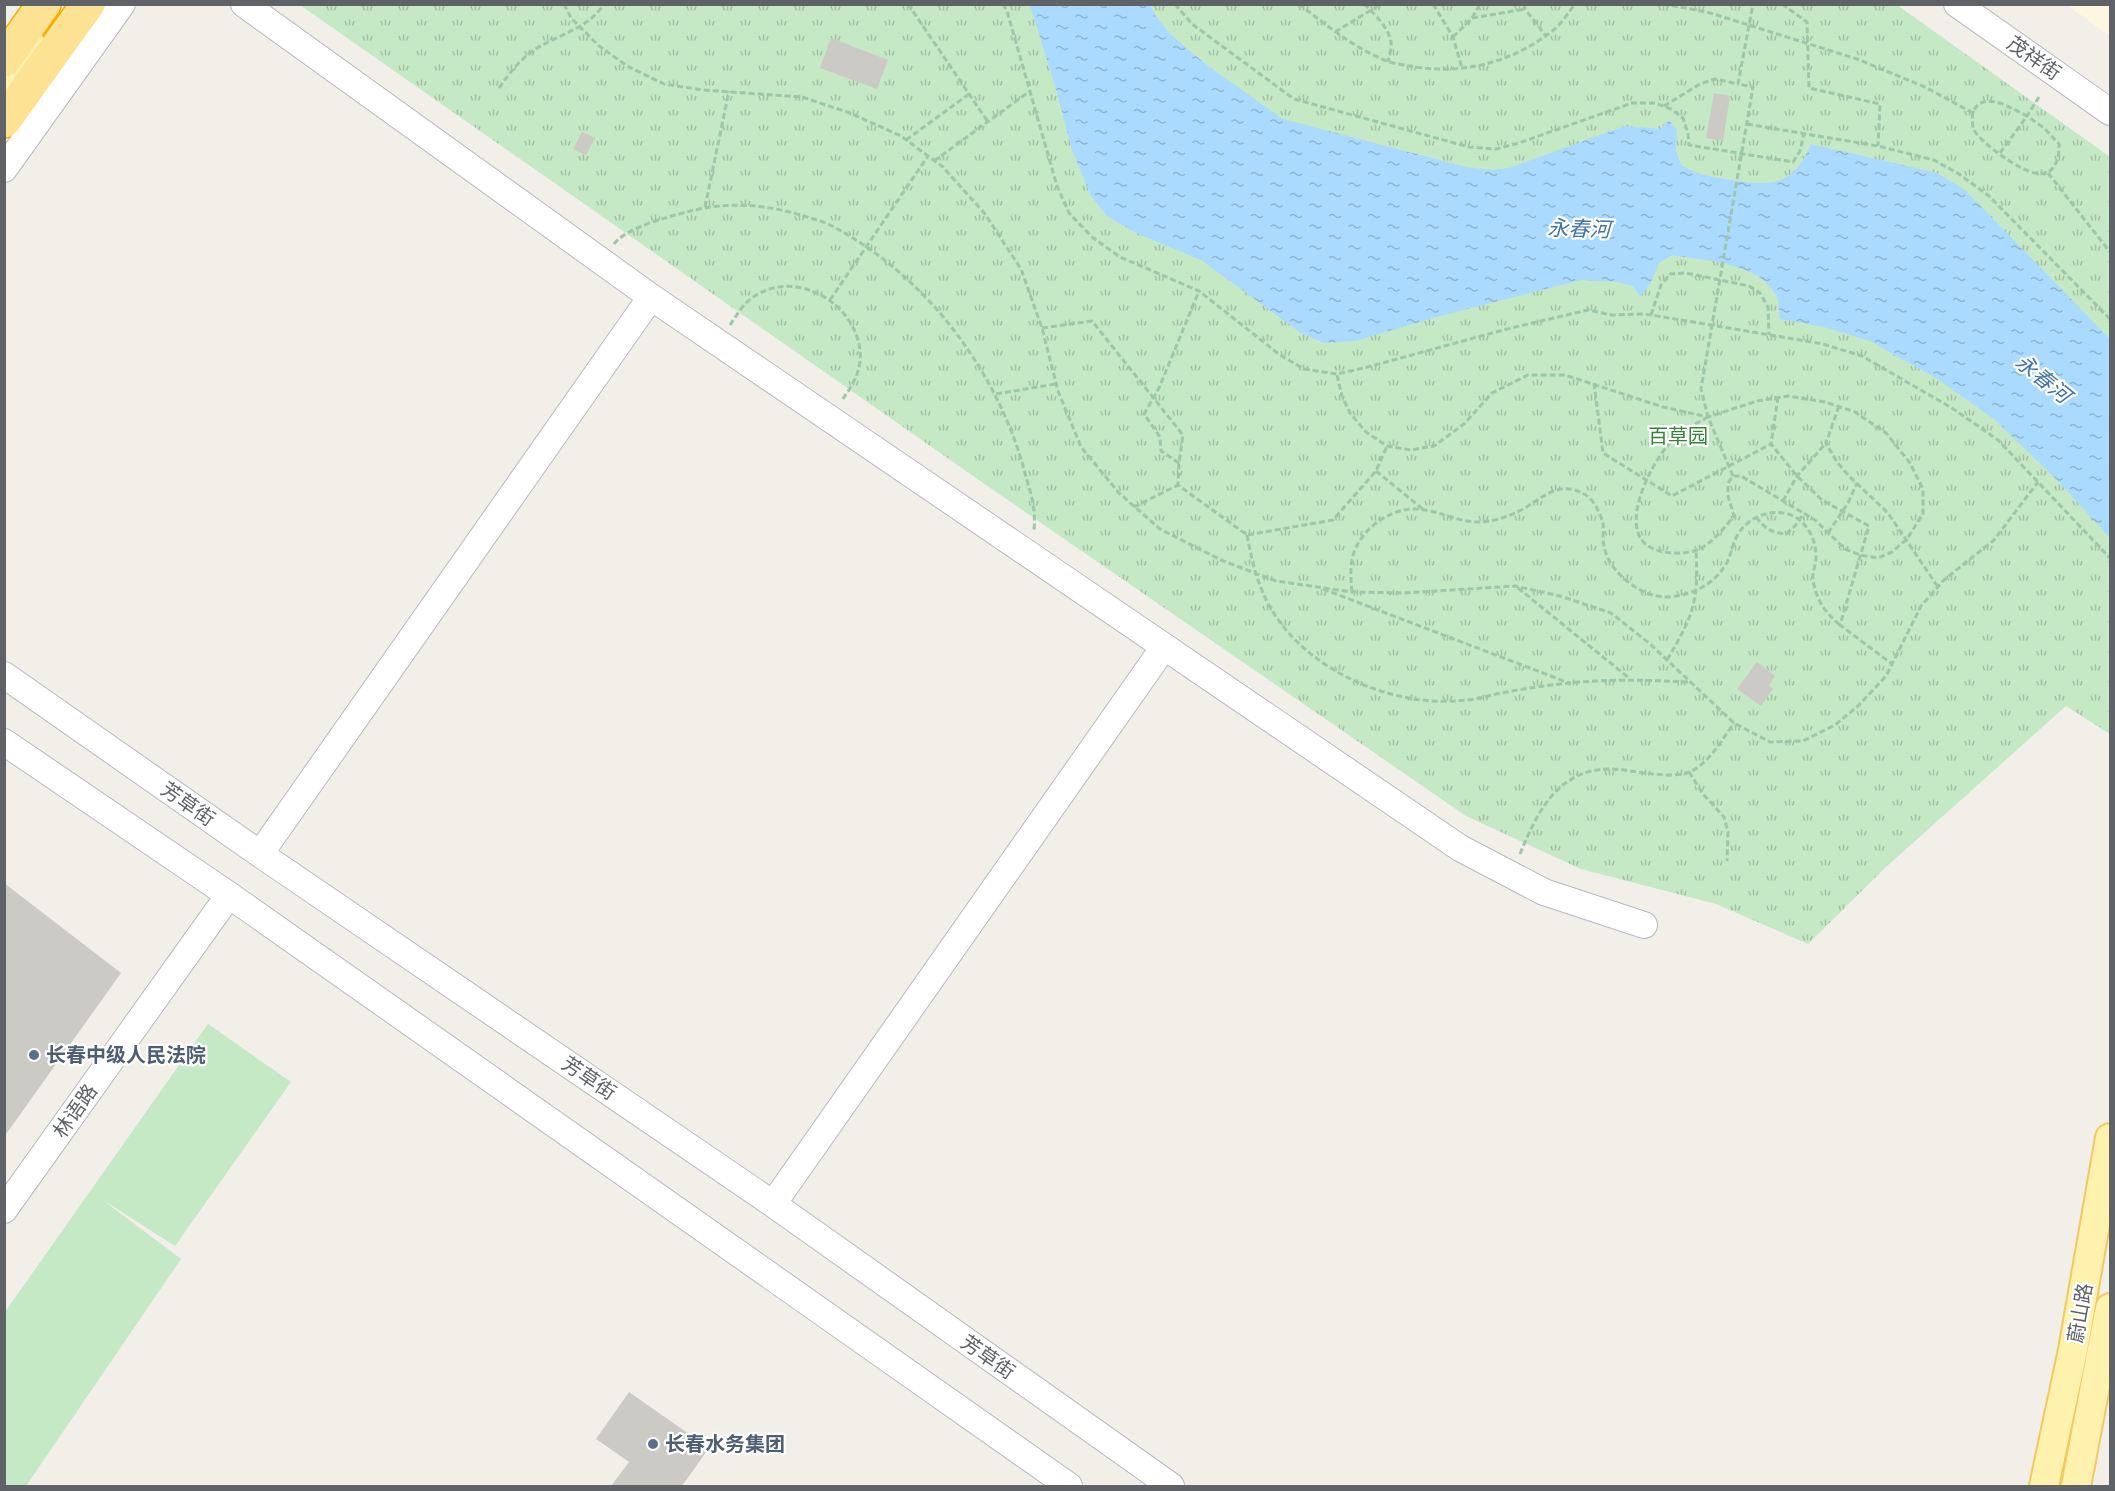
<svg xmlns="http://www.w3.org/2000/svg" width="2115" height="1491" font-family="'Fira Sans Condensed','Noto Sans SC',sans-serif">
	<defs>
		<pattern id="park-tufts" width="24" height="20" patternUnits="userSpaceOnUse" patternTransform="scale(1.5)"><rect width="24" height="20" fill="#c5e8c5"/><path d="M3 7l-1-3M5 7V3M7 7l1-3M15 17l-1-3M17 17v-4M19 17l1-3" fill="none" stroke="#a3c0a4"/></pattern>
		<pattern id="water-ripples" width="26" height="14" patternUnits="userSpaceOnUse" patternTransform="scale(1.5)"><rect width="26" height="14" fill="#aadaff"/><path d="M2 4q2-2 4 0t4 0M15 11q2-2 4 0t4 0" fill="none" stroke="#8eb4d2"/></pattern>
	</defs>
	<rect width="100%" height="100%" fill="#f1efe8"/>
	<path fill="#fef7e0" d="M2067,5H2110V36Z"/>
	<path fill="#c5e8c5" d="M208,1024L291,1082L175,1246L100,1198L181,1259L26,1486H5V1312Z"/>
	<path fill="url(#park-tufts)" d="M300,5H1897L2110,157V734L2066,706L1886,867L1808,944L1716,904L1581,869L1466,816L976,478Z"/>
	<path fill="url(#water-ripples)" d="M1030,5H1150L1155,15L1171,35L1208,66L1283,119L1466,167L1488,170L1509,168L1625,126L1660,129L1669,120L1677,130L1676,150L1681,165C1697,175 1712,177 1731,180C1772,187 1793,186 1811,144L1937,173L1965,190L2110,339V538L2059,482L1995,420L1939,380L1870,341L1824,327L1780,319C1779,312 1779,301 1776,295C1758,262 1706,261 1672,255L1659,263L1650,284L1640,297L1633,286L1618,282L1581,280L1440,316L1355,341L1324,343L1301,333L1201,260L1136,233L1107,216L1091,196L1072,150L1056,89Z"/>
	<path fill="#cccac5" d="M831,38L888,60L877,89L820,68Z
		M1714,93L1730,96L1723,141L1706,138Z
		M582,132L595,138L586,155L573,149Z
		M1757,662L1775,676L1769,686L1773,689L1761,706L1737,689Z
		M4,883L121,973L4,1137Z
		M629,1392L709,1448L682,1486H611L629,1462L596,1439Z"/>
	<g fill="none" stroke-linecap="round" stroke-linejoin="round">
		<g stroke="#b6babf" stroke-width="28">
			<path id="secondary" d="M244,4L651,297L1460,848L1544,892L1644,925
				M1957,4L2110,112
				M4,169L122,4
				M4,675L260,854L773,1204L1171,1486
				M4,742L229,895L1069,1486
				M260,854L651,297
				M773,1204L1164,647
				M4,1210L229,895"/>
		</g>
		<g stroke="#f2c960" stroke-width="32">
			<path id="primary" d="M4,81L31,44
				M2044,1486L2073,1350L2110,1138
				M2076,1486L2110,1308"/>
		</g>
		<g stroke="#f9ab00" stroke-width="36">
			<path id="highway" d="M4,60L44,4
				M4,121L88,4"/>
		</g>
		<path stroke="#9cc7a9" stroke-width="3" stroke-dasharray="6 3" stroke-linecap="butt" d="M564,4L571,18L598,45L627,66L664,84L703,90L802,97L850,113L901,136L943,167L985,214L1021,269L1042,328L1058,391L1081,447L1119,493L1160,529L1221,560L1276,581L1352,592L1404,593L1515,586L1560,596L1611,613L1649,643L1734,723L1770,742L1803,741L1835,725L1858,706L1886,676L1921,606L1944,580L1994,540L2038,482
			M908,4L988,122
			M1003,4L1007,11L1057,186L1069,213L1092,237L1120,257L1199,291L1280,355L1304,369L1337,374L1364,368L1507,329L1588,310L1612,315L1645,314L1823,344L1862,356L1952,408L1998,440L2110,558
			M1175,4L1192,24L1294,99L1469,147L1496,149L1519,143L1632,103H1655L1671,109L1683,118L1688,134L1689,145L1793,162L1800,151L1804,134
			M1299,4C1326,25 1354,48 1387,61C1394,64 1402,64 1409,66C1461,75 1509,64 1551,32C1561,25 1568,13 1575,4
			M1364,4C1374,13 1390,29 1391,43C1392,49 1389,56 1388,62
			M1433,4L1453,37L1462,68
			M1524,4L1525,9L1546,36
			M1663,4L1707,12L1857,59L1925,87L1973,113
			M1782,4L1807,22L1809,88L1880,104L1878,146
			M1472,18L1480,4
			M1335,32L1381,4
			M1453,37L1472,18L1525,9
			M499,88C509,74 519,60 534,50C557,35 588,29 604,4
			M1664,106L1700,84L1715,79L1738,84L1753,4
			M1747,124L1878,146L1934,160L1959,174L1989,196L2110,319
			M906,140L969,94
			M2000,153L2027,116C2013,109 1983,89 1973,112C1972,116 1972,126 1974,130C1982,144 2018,169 2034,173C2039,174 2044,173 2048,173C2058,164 2059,157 2059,144L2044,128L2027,116L2039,97
			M934,161L1030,91
			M2048,173L2110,252
			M705,207L729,91
			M614,244C625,229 661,219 679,214C723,201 760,203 804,216C813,219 822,221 830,225C925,274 998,371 1025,473C1031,495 1036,507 1034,530
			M830,300L928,156
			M1651,315L1661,285L1670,274L1686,273L1749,286L1760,293L1768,307L1769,335
			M730,325C735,318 740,309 746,303C790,261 865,305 860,362C858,377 850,389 842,400
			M1042,328L1092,321L1183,435L1179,463L1178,485L1247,535L1333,520L1376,471L1387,446
			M1337,375L1342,396L1350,413L1366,432L1387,446L1411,450L1434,446L1464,424L1492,393L1528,375H1565L1663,407L1708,417L1757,401L1788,396L1825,402L1855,412L1886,433L1910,463L1923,489V514L1907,539L1892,552L1878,558L1860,555L1845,549L1815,520L1741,476H1733L1728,483V496L1734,516C1724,528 1712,544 1697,550C1681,556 1651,554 1641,539C1624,513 1656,453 1677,436C1686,428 1698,423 1708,417
			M1594,383L1603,453L1672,496L1771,444
			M996,394L1056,384
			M1778,397L1771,444L1797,476L1822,500L1869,526L1840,625L1892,664
			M1839,406L1826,443L1837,462L1849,476L1888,513L1938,587
			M1179,463L1161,451L1160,437L1144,414L1159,388L1199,291
			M1376,471L1424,510
			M1733,476L1708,417L1701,389L1753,87L1738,84
			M1783,501L1797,476L1826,443
			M1134,507L1178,485
			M1756,517C1764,528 1772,533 1786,534L1795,526L1804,513
			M1828,533L1848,503L1857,483
			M1247,535C1252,562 1258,588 1273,612C1311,673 1396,709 1467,700C1480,699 1493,694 1507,692C1528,688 1549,685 1570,683C1610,679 1649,680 1688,682
			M1518,588L1629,678
			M1323,589L1569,683
			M1667,660C1693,616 1699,602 1696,550
			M1689,772L1703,794L1724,817L1728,832L1727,861
			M1520,854C1537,812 1558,769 1610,769C1622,769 1634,772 1646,773C1659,775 1680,777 1692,771C1711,760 1721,741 1734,723"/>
		<use href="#secondary" stroke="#fff" stroke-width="26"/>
		<use href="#primary" stroke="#fff2af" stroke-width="28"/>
		<use href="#highway" stroke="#fde293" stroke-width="33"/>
		<path stroke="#9cc7a9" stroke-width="3" stroke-dasharray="6 3" stroke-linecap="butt" d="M1352,592C1351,581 1350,570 1352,560C1357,531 1390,507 1418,509C1443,511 1463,526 1489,521C1501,519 1512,515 1523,509C1544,497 1559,480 1584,494C1593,498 1601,514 1603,524C1604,531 1602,539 1604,546C1607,564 1622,579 1637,588C1645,593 1656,597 1666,597C1689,596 1711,587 1724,567C1731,558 1731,548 1736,538C1746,516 1776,505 1797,518C1810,527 1816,542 1816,557C1816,565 1812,572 1813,580C1816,599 1825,613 1840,625"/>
	</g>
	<g fill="#5c6f8a" stroke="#fff" stroke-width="2">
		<circle cx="34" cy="1055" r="6"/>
		<circle cx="653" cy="1444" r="6"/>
	</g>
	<g text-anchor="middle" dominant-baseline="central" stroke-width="4.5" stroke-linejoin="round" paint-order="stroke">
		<g font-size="20" fill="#5f6368" stroke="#fff">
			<text transform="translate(2034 58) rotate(35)">茂祥街</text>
			<text transform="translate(188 804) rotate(35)">芳草街</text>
			<text transform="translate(589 1078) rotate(34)">芳草街</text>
			<text transform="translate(75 1111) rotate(-55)">林语路</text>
			<text transform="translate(2080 1313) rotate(-80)">蔚山路</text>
			<text transform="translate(988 1357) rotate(35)">芳草街</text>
		</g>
		<g font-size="20" fill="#348238" stroke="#fff">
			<text x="1678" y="436">百草园</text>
		</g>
		<g font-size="20" font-weight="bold" fill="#4e5e75" stroke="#fff" text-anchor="start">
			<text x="46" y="1055">长春中级人民法院</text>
			<text x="665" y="1444">长春水务集团</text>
		</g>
		<g font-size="21" font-style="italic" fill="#4174aa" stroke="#fff">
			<text transform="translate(1579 229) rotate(2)">永春河</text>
			<text transform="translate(2043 379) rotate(39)">永春河</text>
		</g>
	</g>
	<rect width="2115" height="1491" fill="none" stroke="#5f6368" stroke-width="12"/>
</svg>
